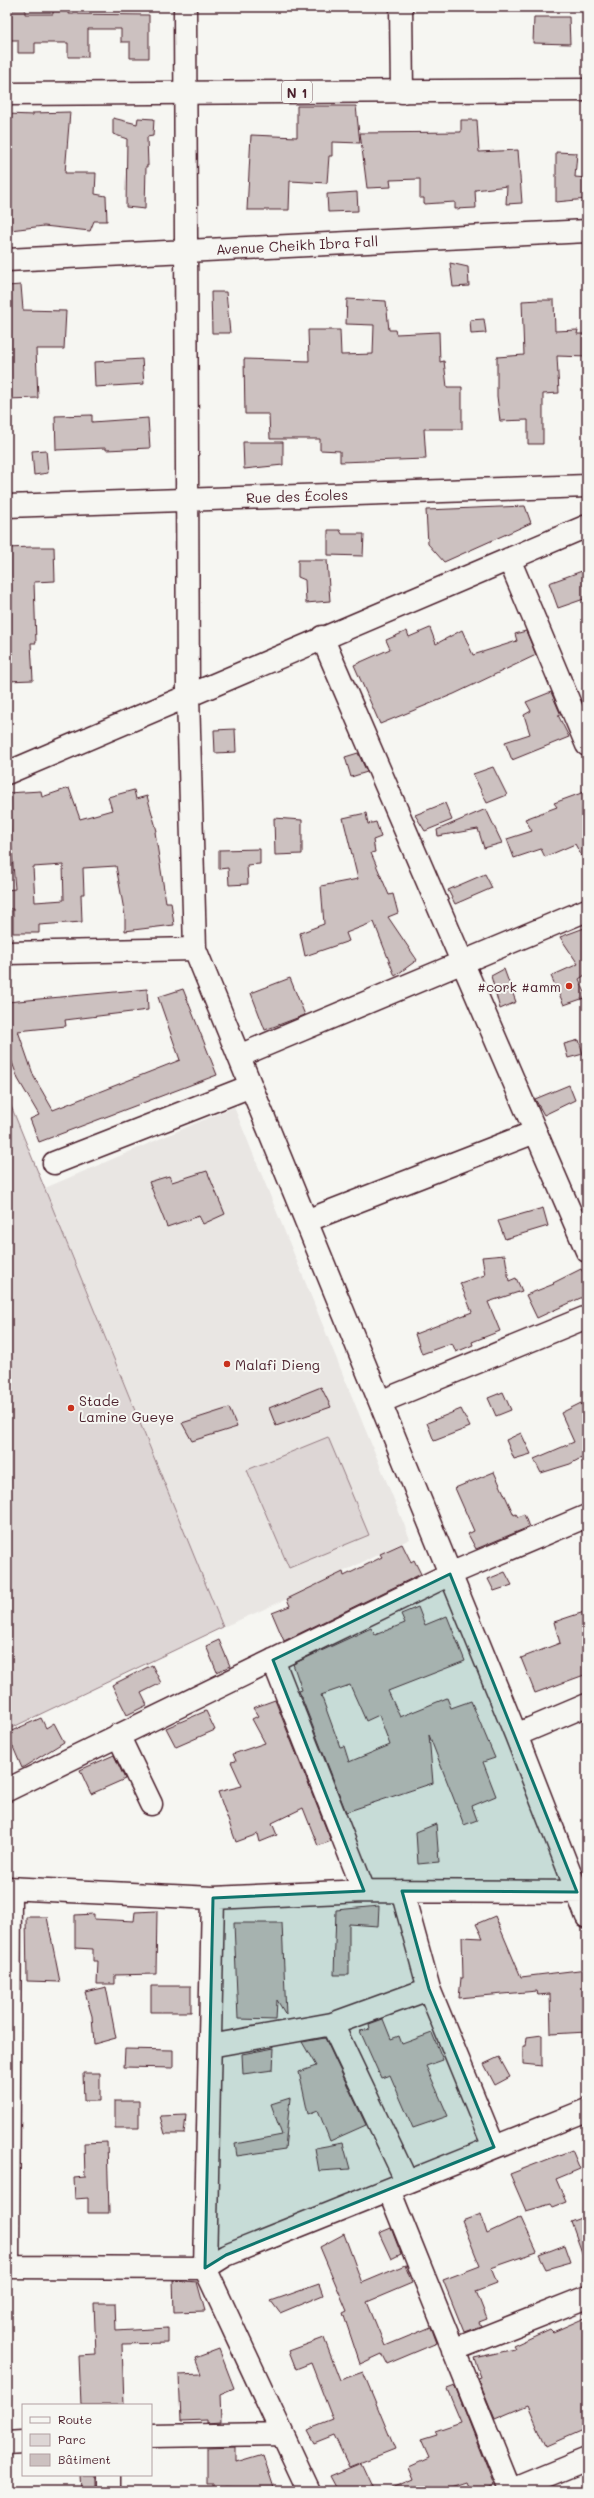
<svg xmlns="http://www.w3.org/2000/svg" width="594" height="2498" font-family="Mali,sans-serif">
	<rect width="100%" height="100%" fill="#f6f6f2"/>
	<filter id="ink" filterUnits="userSpaceOnUse"><feTurbulence type="fractalNoise" baseFrequency=".025" numOctaves="2"/><feDisplacementMap in="SourceGraphic" scale="8" xChannelSelector="R" yChannelSelector="G"/><feConvolveMatrix kernelMatrix="1 2 1 2 8 2 1 2 1" color-interpolation-filters="sRGB"/></filter>
	<g filter="url(#ink)">
		<path fill="#e9e6e3" d="M234,1107L410,1539L287,1599L223,1627L45,1188Z"/>
		<path fill="#ddd6d5" stroke="#947a80" d="M7,1096L223,1627L7,1730Z
			M328,1437L369,1535L289,1568L247,1470Z"/>
		<path fill="#ccc1c0" stroke="#4a1f2b" fill-rule="evenodd" d="M7,7H25V14H53V7H69V14L149,15V58H130V42H121V29H88V57H68V43H35V53H18V40H7Z
			M534,17H569L570,44L533,43Z
			M297,106H356L360,143L332,142V156H329L327,183L290,181L289,210H247L251,135L297,137Z
			M70,112L65,173H96L95,194L106,196L107,221H94L90,231L44,226L10,230L7,114L33,115V113Z
			M113,118L137,124L138,118L154,119L153,136L147,137L148,166H146L145,209L126,207L127,139L113,134Z
			M461,120H477L479,152L518,150L522,203L506,204L507,186L475,190L476,208L455,209V202L424,204V198H420V179L390,180L391,187L367,188L360,133L461,132Z
			M556,152L577,153L575,177L587,178V199L556,202Z
			M357,192L358,211L328,212L327,194Z
			M450,263L468,267L469,286L453,287Z
			M21,285L23,310L66,311L64,349H36L38,398L7,399V286Z
			M211,292H226L230,333H212Z
			M347,299L386,301L389,330H395L396,334L439,332L440,362L444,361L447,387H462V429H424L426,459L340,462V451L320,450V439H270L269,414H245L244,359L309,361L308,330H340L341,355L373,354L374,325L346,324Z
			M539,300H554L555,331L578,330L577,334H587V357L557,356L559,393L543,394V444H528V420L500,421L497,396V357L524,355L522,301Z
			M484,319L486,333L471,334L470,320Z
			M142,359L144,384L95,387L94,362Z
			M92,415V422L148,418L150,448L106,450V448L56,450L55,416Z
			M243,442H283V465L244,469Z
			M46,450L48,473L34,475L32,451Z
			M525,506L531,523L444,562L428,544L426,510Z
			M328,530H340L342,534H364L363,556L328,555Z
			M31,547H54L55,581L34,582L36,643H31L33,680L7,681V548Z
			M298,560H327L330,601L306,603L305,580L298,577Z
			M582,571L587,582V598L558,608L549,583Z
			M430,628L436,644L462,630L473,655L517,641L515,634L526,631L536,655L454,694L380,724L354,665L390,649L386,640L407,631L409,637Z
			M551,692L561,715H558L569,737L512,760L505,742L530,734L524,715L531,711L526,702Z
			M235,729L236,752L215,753L214,730Z
			M358,753L367,772L351,777L345,757Z
			M493,767L507,795L487,803L473,774Z
			M69,788L80,819L112,810L108,797L134,790L136,799L147,796L157,831L155,832L166,902H171L174,925L125,931V916L116,866L83,868L84,894H81L82,922L39,925V933H13V909H7V890L15,889L7,793L41,791L42,797ZM63,865L64,900L35,902L33,867Z
			M587,791V866L575,844L545,857L541,849L514,858L507,839L532,831L525,819L557,807L554,803Z
			M445,803L452,820L425,831L415,815Z
			M486,809L502,843L484,848L478,829L438,836L437,830Z
			M366,813L368,824L376,822L381,837L373,840L375,852L371,853L389,895L393,894L398,913L388,917L417,960L395,976L374,922L346,933L349,941L305,956L300,933L324,924L321,886L358,879L343,818Z
			M274,818L302,820V854L275,855Z
			M260,849V864L247,865L248,884L229,885L228,868L219,869V850Z
			M485,874L492,888L455,904L448,890Z
			M587,927V978L585,975L579,979L587,997L564,1005L551,976L578,964L560,937Z
			M504,969L516,1002L500,1009L491,976Z
			M290,978L305,1015L265,1030L251,993Z
			M147,989L148,1010L65,1020L66,1026L18,1031L34,1077L53,1110L180,1060L158,997L183,989L217,1075L39,1142L30,1119L39,1115L18,1079L7,1048V1002Z
			M579,1040L583,1054L568,1058L564,1044Z
			M569,1085L575,1100L544,1115L535,1099Z
			M207,1171L225,1214L203,1224L199,1216L167,1227L149,1182L169,1176L172,1182Z
			M543,1208L548,1226L505,1239L498,1221Z
			M505,1255L509,1281L516,1278L522,1291L488,1302L500,1331L472,1342L473,1345L456,1352L452,1343L422,1354L415,1334L472,1312L460,1283L485,1275L482,1257Z
			M581,1269L587,1278V1295L537,1318L526,1295L554,1284L553,1283Z
			M321,1387L331,1407L276,1426L269,1408Z
			M503,1392L511,1410L496,1416L488,1398Z
			M581,1403L587,1419V1472L581,1458L570,1464L541,1473L534,1459L574,1442L561,1413Z
			M229,1408L237,1427L192,1441L182,1423Z
			M461,1409L470,1427L434,1441L427,1423Z
			M521,1433L531,1454L514,1459L506,1440Z
			M494,1472L514,1515L516,1514L518,1517L524,1514L529,1527L476,1549L468,1534L474,1531L455,1488Z
			M402,1544L411,1562L414,1560L421,1574L284,1641L272,1613L290,1606L287,1599L343,1572L344,1576L382,1557L380,1554Z
			M505,1572L512,1585L494,1591L488,1579Z
			M418,1607L425,1625L447,1616L465,1661L388,1691L400,1717L447,1698L451,1708L471,1701L495,1758L483,1762L496,1796L472,1806L477,1820L464,1825L429,1735L433,1783L346,1812L299,1691L302,1690L293,1664L371,1628L375,1635L405,1623L401,1614ZM350,1685L366,1721L379,1715L390,1745L349,1762L344,1746L340,1747L321,1695Z
			M587,1611V1674L535,1693L521,1658L560,1643L554,1622Z
			M219,1640L230,1666L217,1672L206,1646Z
			M152,1665L161,1683L141,1693L147,1705L127,1715L112,1685Z
			M275,1700L331,1841L318,1846L303,1808L272,1823L277,1835L260,1842L258,1834L236,1842L218,1792L242,1786L231,1762L236,1761L233,1754L265,1743L252,1719L258,1716L253,1708Z
			M206,1711L215,1730L176,1747L166,1728Z
			M41,1718L46,1728L54,1723L64,1742L22,1768L7,1733Z
			M114,1755L125,1779L91,1794L80,1770Z
			M436,1824L439,1862L418,1864L416,1832Z
			M379,1906L378,1926L349,1924V1975H334L336,1910Z
			M157,1911L156,1974L115,1975V1984H97L98,1961H93V1949L75,1948V1915L94,1914V1919L134,1921L135,1912Z
			M495,1916L521,1977L587,1969V2032L551,2034L550,1994L538,1995L537,1991L459,1998L461,1978H463L462,1937L483,1938L476,1924Z
			M26,1917H47L60,1982L27,1981Z
			M234,1923H282L286,2015L277,2000L276,2020L238,2019Z
			M151,1986H191V2012H151Z
			M106,1987L116,2038L94,2044L92,2016L85,1992Z
			M383,2019L391,2039L399,2036L402,2044L432,2033L443,2060L426,2066L448,2116L413,2128L390,2075L381,2078L360,2031L370,2029L369,2024Z
			M542,2035V2066L523,2064V2046H526L527,2037Z
			M325,2038L366,2125L330,2141L318,2110L308,2114L299,2072L316,2066L302,2042Z
			M274,2048L273,2070L243,2074L242,2054Z
			M125,2049L173,2050V2068L124,2067Z
			M499,2057L510,2077L495,2085L484,2064Z
			M83,2073H100V2101H84Z
			M290,2098L285,2149L237,2156L235,2144L282,2135L271,2104Z
			M115,2101H139V2128H115Z
			M186,2115L184,2134H165L160,2116Z
			M107,2142L109,2213H88V2198L75,2199L74,2178L85,2177L84,2143Z
			M343,2143L350,2169L319,2171L315,2148Z
			M572,2150L580,2169L556,2179L566,2202L553,2207L551,2204L526,2211L510,2174Z
			M481,2214L487,2233L521,2217L537,2252L491,2268L497,2283L476,2291L487,2319L479,2322L481,2326L464,2332L443,2280L480,2266L462,2221Z
			M587,2216V2261H585L571,2222Z
			M391,2228L401,2254L391,2259L379,2233Z
			M344,2234L362,2283L405,2265L412,2283L367,2302L385,2346L431,2327L437,2343L387,2364L382,2354L360,2364L343,2313L347,2311L320,2247Z
			M565,2245L571,2262L546,2269L539,2255Z
			M173,2280L197,2282L205,2311L174,2312Z
			M319,2284L323,2295L280,2313L271,2301Z
			M94,2303H115L116,2331L168,2328V2343L122,2344L124,2405H81L79,2356L96,2355Z
			M587,2317V2428L546,2446L528,2405L495,2419L478,2378L481,2377L474,2358L515,2349L513,2346L550,2329L553,2332Z
			M324,2338L340,2380L363,2372L395,2449L349,2467L334,2435L314,2443L307,2430L333,2420L311,2363L296,2369L289,2351Z
			M219,2349L234,2388L220,2394L221,2422L206,2423V2420L181,2421L179,2375L201,2374L195,2358Z
			M455,2386L494,2485L483,2491H471L467,2482L439,2491H385L414,2479L409,2467L429,2458L421,2440L437,2435L435,2431L461,2422L447,2389Z
			M236,2447V2463L263,2455L275,2491H246L245,2488L224,2487L218,2491H213V2484H207V2448Z
			M361,2463L374,2491H338L330,2476Z
			M80,2475H96V2491H81Z"/>
		<g fill="none" stroke-linecap="round" stroke-linejoin="round">
			<g stroke="#4a1f2b" stroke-width="25">
				<path id="minor" d="M185,7L188,695L195,949L516,1735L587,1917
					M401,7L402,92
					M7,260L587,231
					M7,506L587,486
					M509,559L587,745
					M322,637L587,1251
					M7,773L587,526
					M7,953L195,949
					M239,1056L587,910
					M54,1163L251,1086
					M306,1221L535,1132
					M380,1402L587,1317
					M273,1660L364,1891
					M118,1735L151,1804
					M516,1735L587,1705
					M7,1790L450,1574L587,1516
					M7,1888L213,1898L364,1891L587,1892
					M402,1891L429,1989L494,2147
					M213,1898L205,2268L309,2491
					M332,2024L407,2182
					M210,2046L332,2024L429,1989
					M389,2190L510,2490
					M7,2267L205,2268L226,2255L587,2110
					M8,2267L10,1888
					M453,2350L587,2297
					M151,2436L282,2434
					M7,2443L23,2442
					M109,2475V2491
					M509,2491L587,2459"/>
			</g>
			<g stroke="#4a1f2b" stroke-width="25">
				<path id="highway" d="M7,94L587,90"/>
			</g>
			<use href="#minor" stroke="#f6f6f2" stroke-width="22"/>
			<use href="#highway" stroke="#f6f6f2" stroke-width="22"/>
		</g>
	</g>
	<path fill="#0f766e" fill-opacity="0.2" stroke="#0f766e" stroke-width="3" stroke-linejoin="round" d="M450,1574L577,1892L402,1891L429,1989L494,2147L226,2255L205,2268L213,1898L364,1891L273,1660Z"/>
	<g fill="#c8321e" stroke="#f6f6f2" stroke-width="1.5">
		<circle cx="569" cy="986" r="4"/>
		<circle cx="227" cy="1364" r="4"/>
		<circle cx="71" cy="1408" r="4"/>
	</g>
	<g text-anchor="middle" dominant-baseline="central" stroke-width="4" stroke-linejoin="round" paint-order="stroke">
		<rect fill="#f6f6f2" stroke="#7e6067" stroke-width="1" x="282" y="81" width="30" height="22" rx="3"/>
		<g font-size="13" font-weight="bold" fill="#4a1f2b">
			<text x="297" y="92">N 1</text>
		</g>
		<g font-size="14" fill="#4a1f2b" stroke="#f6f6f2">
			<text transform="translate(297 245) rotate(-3)">Avenue Cheikh Ibra Fall</text>
			<text transform="translate(297 496) rotate(-2)">Rue des Écoles</text>
		</g>
		<g font-size="14" fill="#4a1f2b" stroke="#f6f6f2" text-anchor="start">
			<text x="561" y="986" text-anchor="end">#cork #amm</text>
			<text x="235" y="1364">Malafi Dieng</text>
			<text x="79" y="1400">Stade<tspan x="79" dy="16">Lamine Gueye</tspan></text>
		</g>
	</g>
	<rect width="594" height="2498" fill="none" stroke="#f6f6f2" stroke-width="24"/>
	<rect x="12" y="12" width="570" height="2474" fill="none" stroke="#4a1f2b" stroke-width="1.5" filter="url(#ink)"/>
	<rect x="22" y="2404" width="130" height="72" fill="#f6f6f2" stroke="#b1a0a2"/>
	<rect x="30" y="2417" width="20" height="6" fill="#f6f6f2" stroke="#b1a0a2"/>
	<text x="58" y="2424" font-size="12" fill="#4a1f2b">Route</text>
	<rect x="30" y="2434" width="20" height="12" fill="#ddd6d5" stroke="#b1a0a2"/>
	<text x="58" y="2444" font-size="12" fill="#4a1f2b">Parc</text>
	<rect x="30" y="2454" width="20" height="12" fill="#ccc1c0" stroke="#b1a0a2"/>
	<text x="58" y="2464" font-size="12" fill="#4a1f2b">Bâtiment</text>
</svg>
